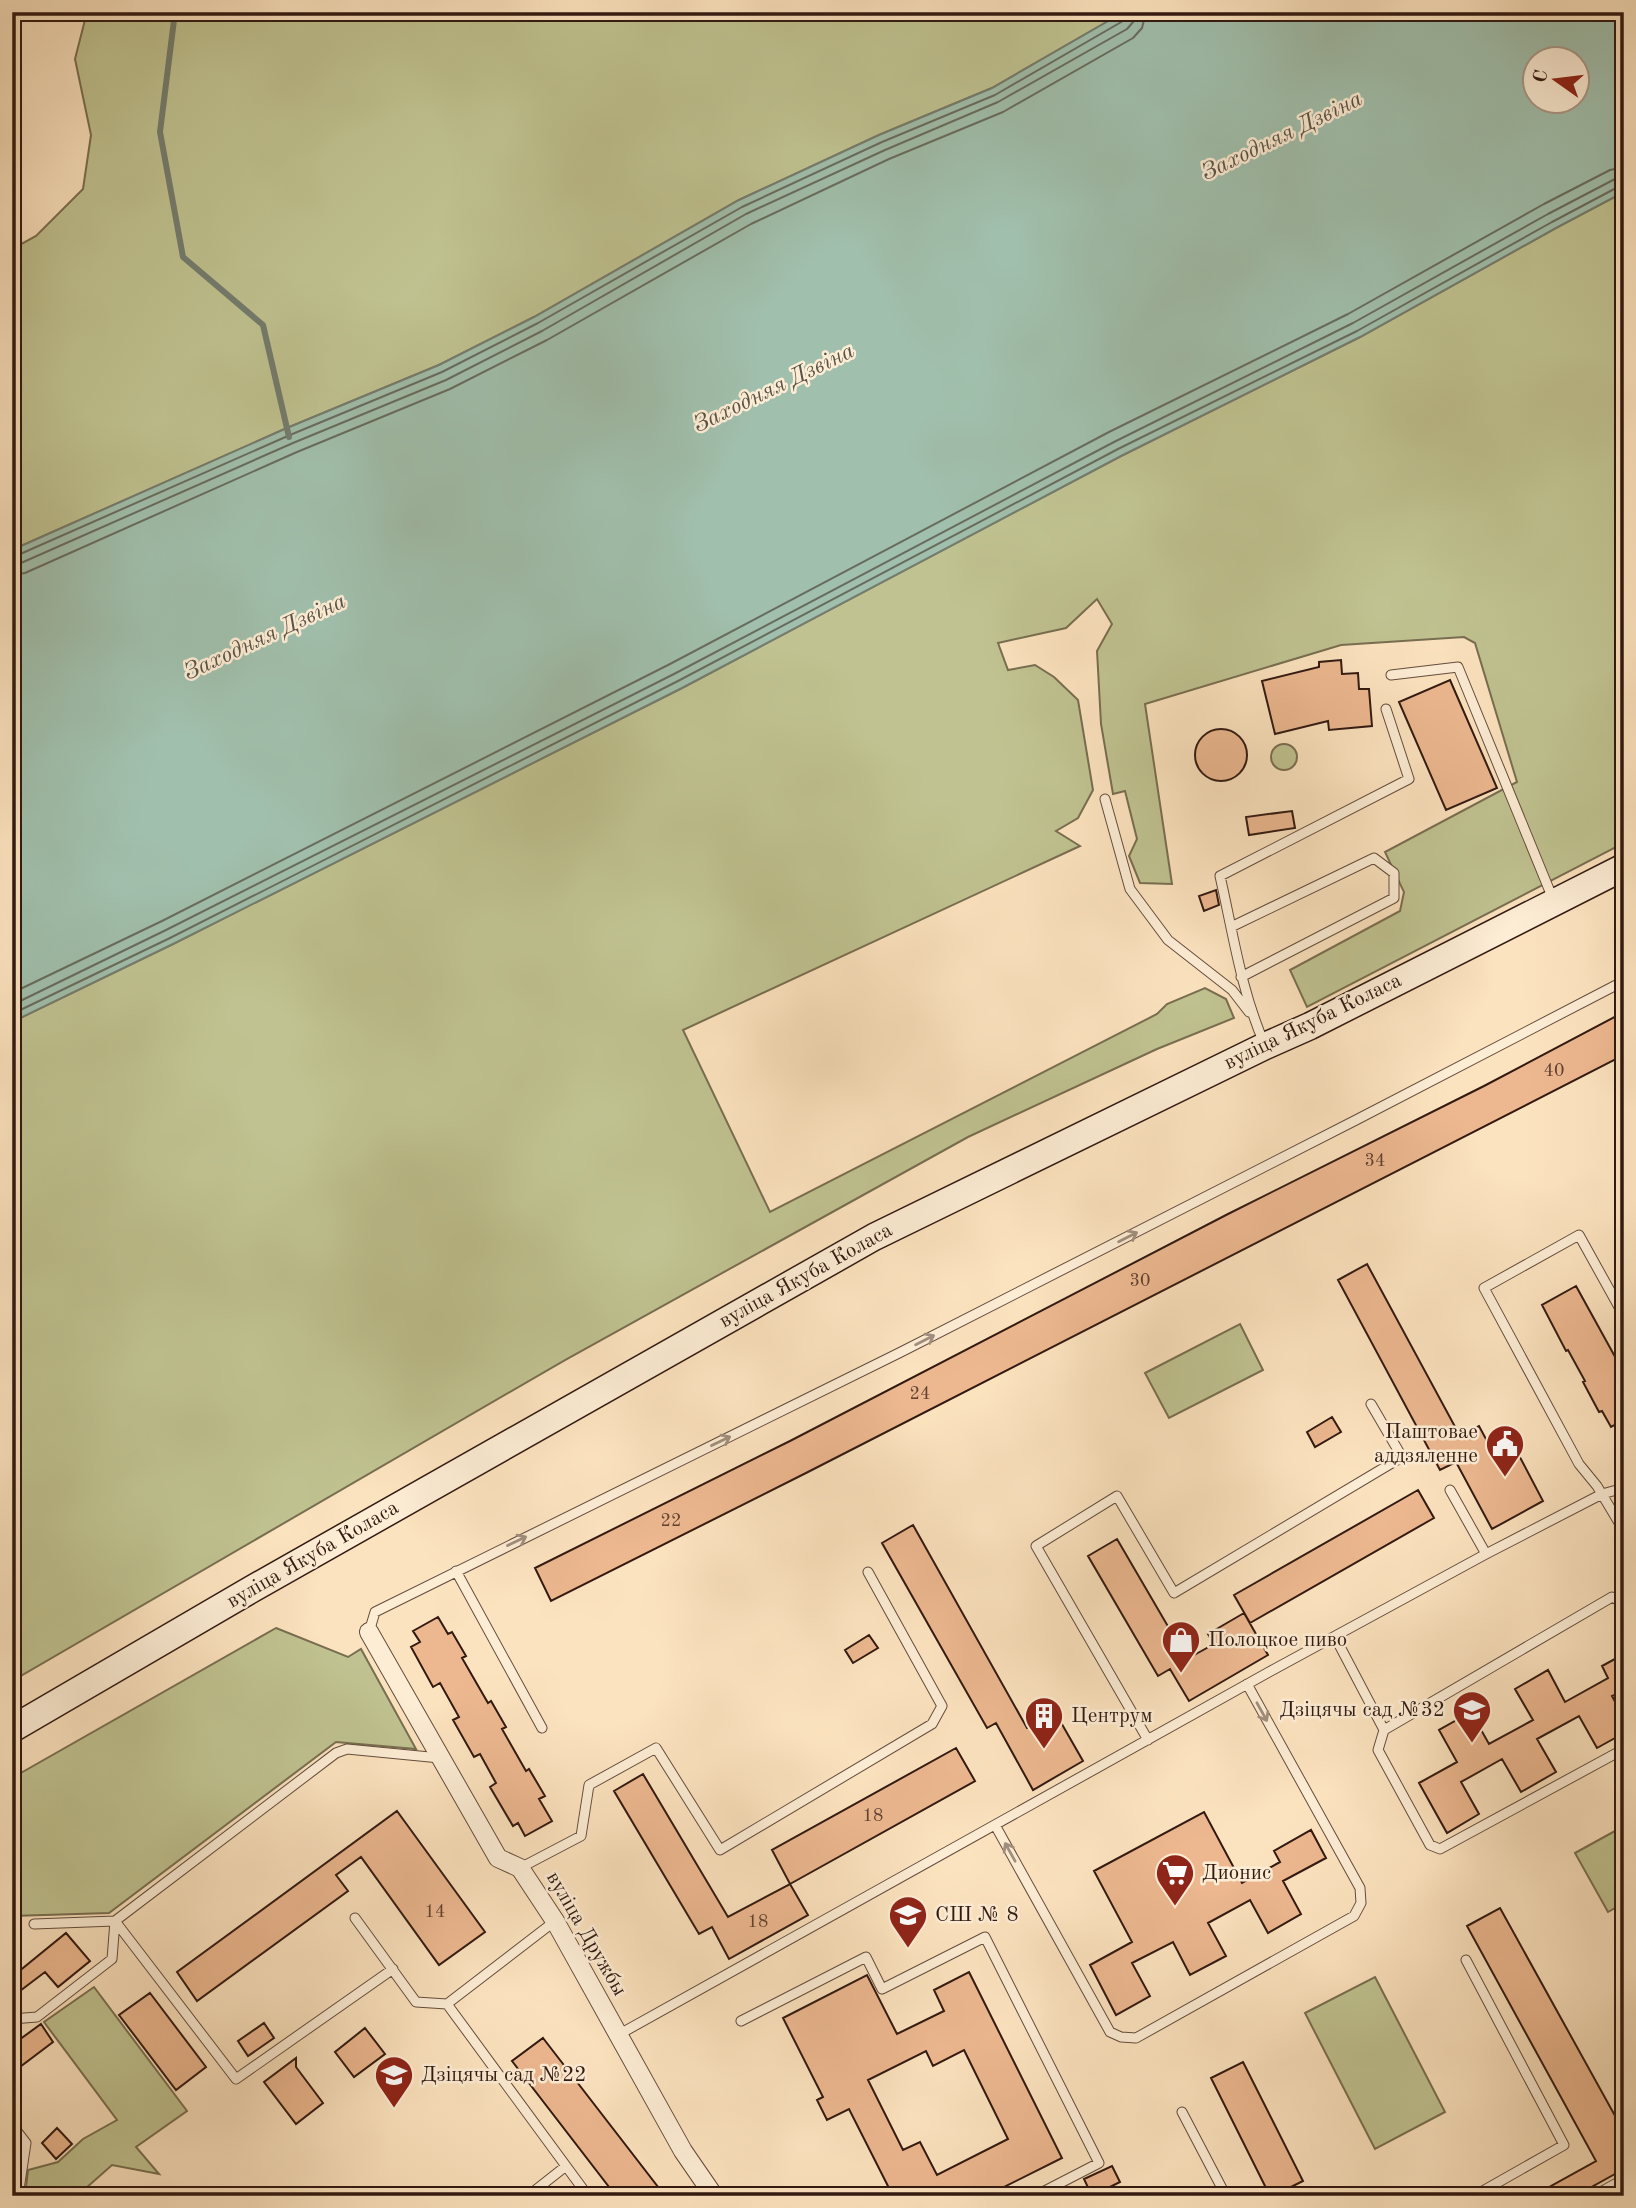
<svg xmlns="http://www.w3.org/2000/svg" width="1636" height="2208" font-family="'Old Standard TT',serif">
	<rect width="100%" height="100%" fill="#fce3bf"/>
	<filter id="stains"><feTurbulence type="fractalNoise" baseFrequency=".00286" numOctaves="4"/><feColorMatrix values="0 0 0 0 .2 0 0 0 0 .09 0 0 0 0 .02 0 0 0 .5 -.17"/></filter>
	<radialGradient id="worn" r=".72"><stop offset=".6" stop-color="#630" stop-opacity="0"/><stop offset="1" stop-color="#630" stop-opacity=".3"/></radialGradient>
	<path fill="#c0c391" stroke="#786e51" stroke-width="2" d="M87,12H1124L992,88L879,135L739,200L534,317L439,365L287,428L12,550V249L36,236L83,189L91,135L75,59Z
		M1624,192V843L1307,1007L1290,970L1400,911L1404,892L1385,852L1517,782L1475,643L1464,637L1341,645L1145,704L1172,884L1140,883L1129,856L1137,839L1125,791L1113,794L1101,724L1097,651L1112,624L1097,599L1066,628L998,643L1008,670L1035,665L1054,677L1078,700L1093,790L1078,818L1056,831L1080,846L683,1030L770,1212L1157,1014L1167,1004L1205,988L1226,999L1234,1018L1157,1049L968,1137L565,1360L12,1681V1022L173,944L682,688L1121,456L1360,337L1556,228Z
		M1271 757a13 13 0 1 1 26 0a13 13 0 1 1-26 0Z
		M1240,1324L1263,1370L1169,1418L1145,1373Z
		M276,1628L348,1657L361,1649L416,1749L336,1742L109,1913L12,1916V1778Z
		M1624,1826V1903L1608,1912L1575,1853Z
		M1375,1977L1445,2112L1375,2149L1305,2013Z
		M94,1987L187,2111L136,2147L159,2174L112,2165L77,2196H25L28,2170L58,2162L83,2139L117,2120L44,2022Z"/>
	<path fill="#a0bfac" stroke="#747d6e" stroke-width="2" fill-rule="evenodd" d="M1124,12H1624V192L1556,228L1360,337L1121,456L682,688L173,944L12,1022V550L287,428L439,365L534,317L739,200L879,135L992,88ZM1534,60H1576V102H1534Z"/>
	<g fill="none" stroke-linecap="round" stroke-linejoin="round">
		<path stroke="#686c5e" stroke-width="2" d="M12,556L18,555L290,435L442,372L538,323L742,207L882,142L995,95L1123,21L1126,18V12
			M12,565L21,563L293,443L446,380L542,331L746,214L885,150L998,102L1127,29L1134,21L1135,12
			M12,575L25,573L297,452L450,389L547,340L751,224L889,159L1003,112L1133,38L1142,28L1146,12
			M12,993L162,921L670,664L1109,432L1348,314L1544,204L1610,170L1624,167
			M12,1005L166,930L674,674L1114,442L1353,323L1548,214L1615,179L1624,178
			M12,1014L170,938L678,681L1118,449L1357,331L1552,222L1618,187H1624"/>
		<path stroke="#747d6e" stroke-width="6" d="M175,12L160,132L183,257L263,325L289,437"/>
	</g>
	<path fill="#edb890" stroke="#311911" stroke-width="2" fill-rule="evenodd" d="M1341,660L1342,674L1358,673L1359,689H1369L1372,726L1329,730L1328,721L1275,734L1262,681L1319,667V662Z
		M1450,680L1497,788L1446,810L1399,702Z
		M1195 755a26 26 0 1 1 52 0a26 26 0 1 1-52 0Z
		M1292,811L1295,828L1249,835L1246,817Z
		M1216,890L1219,905L1204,911L1199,896Z
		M1624,1012V1055L806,1473L551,1601L535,1568L790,1441L1228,1214L1484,1086Z
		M1367,1264L1460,1436L1479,1426L1494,1454L1513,1444L1543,1501L1492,1529L1456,1462L1440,1470L1338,1280Z
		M1576,1286L1624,1373V1420L1611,1427L1602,1411L1599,1412L1583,1382L1585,1381L1568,1350L1566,1351L1542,1305Z
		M1332,1417L1341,1432L1315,1447L1307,1432Z
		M1418,1490L1434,1518L1250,1623L1234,1595Z
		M913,1525L1027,1728L1055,1712L1083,1761L1033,1790L996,1723L987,1728L882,1543Z
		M1117,1539L1187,1659L1214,1644L1208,1634L1244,1613L1268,1655L1189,1701L1170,1669L1158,1676L1088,1556Z
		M438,1617L448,1634L452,1632L466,1656L462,1658L488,1703L491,1701L506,1727L502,1729L526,1771L529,1769L545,1796L539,1799L552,1821L525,1836L518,1823L513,1826L490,1787L496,1783L480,1754L474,1757L453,1720L459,1717L440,1683L433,1687L411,1647L420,1642L413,1631Z
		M869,1635L878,1648L853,1663L845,1650Z
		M1624,1654V1707L1617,1694L1612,1696L1624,1718V1733L1597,1748L1579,1716L1537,1739L1556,1772L1521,1792L1502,1759L1461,1782L1479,1814L1447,1833L1419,1783L1457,1762L1439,1730L1471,1712L1489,1744L1533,1720L1515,1689L1548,1670L1565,1702L1608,1678L1602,1666Z
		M956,1748L975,1781L790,1884L772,1850Z
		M643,1774L728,1917L790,1884L808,1915L729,1959L712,1927L699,1934L614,1791Z
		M397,1811L485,1932L439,1965L361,1857L336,1875L348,1891L197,2001L177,1972Z
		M1204,1812L1242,1883L1280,1862L1274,1851L1311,1830L1326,1858L1283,1881L1301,1914L1268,1933L1250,1900L1208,1923L1226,1956L1190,1975L1173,1942L1132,1963L1150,1996L1116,2015L1090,1965L1132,1942L1094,1871Z
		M1500,1908L1624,2132V2169L1588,2189L1590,2196H1533L1596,2161L1467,1926Z
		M66,1933L90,1961L58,1987L45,1972L12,1997V1977Z
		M969,1972L1062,2158L986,2196H893L849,2109L827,2120L817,2100L823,2097L783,2018L867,1975L897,2034L944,2011L934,1990ZM964,2050L1008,2139L937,2175L920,2142L903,2150L868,2080L926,2051L933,2066Z
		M150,1993L206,2067L176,2090L119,2015Z
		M264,2023L274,2038L248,2056L238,2041Z
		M41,2024L53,2042L12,2073V2045Z
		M365,2028L385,2054L354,2077L335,2052Z
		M543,2038L665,2196H616L512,2061Z
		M296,2058V2067L323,2103L296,2124L264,2082Z
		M1243,2062L1303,2181L1273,2196H1270L1211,2078Z
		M57,2128L72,2144L56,2159L42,2143Z
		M1112,2166L1120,2182L1092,2196L1084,2179Z"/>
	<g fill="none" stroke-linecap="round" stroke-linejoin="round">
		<g stroke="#644c3c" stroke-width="11">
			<path id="lane" d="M1391,675L1458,667L1553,899
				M1105,799L1130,889L1168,940L1232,990L1249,1012
				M1231,927L1374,858L1394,873V898L1241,977
				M1264,1043C1241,990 1233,933 1220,876L1409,779L1386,709
				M1624,1316L1579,1235L1484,1288L1579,1464L1597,1486L1624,1531
				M1450,1490L1486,1554
				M456,1571L542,1728
				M1624,1603L1612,1597L1384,1730L1378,1750L1430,1845L1440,1849L1624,1749
				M369,1632L375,1612L901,1352L1356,1120L1624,981
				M1335,1637L1384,1730
				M1148,1740L1036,1546L1117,1496L1174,1593L1402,1457L1371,1404
				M995,1825L1110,2032L1121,2037L1136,2038L1354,1916L1361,1903L1360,1888L1247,1684
				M520,1868L581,1836L589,1785L656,1748L720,1850L932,1724L942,1706L868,1572
				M355,1918L416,2002L447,2004
				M115,1921L236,2079L393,1969
				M555,1921L447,2004L588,2196
				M34,1924L115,1921L336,1753L347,1749L440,1758
				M1466,1960L1564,2145L1474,2196
				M12,2019L37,2017L112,1959L115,1921
				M741,2021L866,1957L882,1989L985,1937L1099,2163L1035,2196
				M618,2035L1269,1672L1486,1554L1602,1494L1624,1488
				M1182,2112L1226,2196
				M12,2125L26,2143L18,2196
				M1597,2194L1624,2179
				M528,2196L566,2166"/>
		</g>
		<g stroke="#644c3c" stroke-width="20">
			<path id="street" d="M369,1632L498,1858L520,1868L555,1921L683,2151L714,2196"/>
		</g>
		<g stroke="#311911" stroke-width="29">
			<path id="secondary" d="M12,1729L252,1589L874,1237L1265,1046L1310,1026L1624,867"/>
		</g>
		<use href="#lane" stroke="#fdedd5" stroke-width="9"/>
		<use href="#street" stroke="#fdedd5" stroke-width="18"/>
		<use href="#secondary" stroke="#fdedd5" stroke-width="26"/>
	</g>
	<defs><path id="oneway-shaft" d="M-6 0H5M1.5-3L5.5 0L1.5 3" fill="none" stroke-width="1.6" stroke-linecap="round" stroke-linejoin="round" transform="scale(1.75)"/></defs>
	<g stroke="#a18e7d">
		<use href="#oneway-shaft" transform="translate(1128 1237) rotate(-27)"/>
		<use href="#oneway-shaft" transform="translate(925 1340) rotate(-27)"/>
		<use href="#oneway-shaft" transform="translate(721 1441) rotate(-26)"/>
		<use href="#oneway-shaft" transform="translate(517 1541) rotate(-26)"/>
		<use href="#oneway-shaft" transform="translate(1262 1712) rotate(61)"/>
		<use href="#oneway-shaft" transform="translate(1010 1852) rotate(-119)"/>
	</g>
	<defs>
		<g id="civic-pin" transform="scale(2.0125)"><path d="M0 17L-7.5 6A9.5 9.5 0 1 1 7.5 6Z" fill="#8f2418" stroke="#fdedd5"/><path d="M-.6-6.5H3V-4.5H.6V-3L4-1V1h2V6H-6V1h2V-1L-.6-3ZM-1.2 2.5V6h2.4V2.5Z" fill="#fff"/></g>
		<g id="shop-pin" transform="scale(2.0125)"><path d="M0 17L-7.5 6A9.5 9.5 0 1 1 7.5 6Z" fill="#8f2418" stroke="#fdedd5"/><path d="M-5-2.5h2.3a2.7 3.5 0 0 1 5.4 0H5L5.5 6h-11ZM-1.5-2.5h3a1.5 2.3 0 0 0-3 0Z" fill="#fff"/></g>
		<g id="school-pin" transform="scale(2.0125)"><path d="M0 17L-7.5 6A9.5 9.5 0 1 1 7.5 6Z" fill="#8f2418" stroke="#fdedd5"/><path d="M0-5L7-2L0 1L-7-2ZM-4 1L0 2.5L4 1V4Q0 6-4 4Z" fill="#fff"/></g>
		<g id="building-pin" transform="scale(2.0125)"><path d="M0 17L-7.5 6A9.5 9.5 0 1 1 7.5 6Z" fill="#8f2418" stroke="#fdedd5"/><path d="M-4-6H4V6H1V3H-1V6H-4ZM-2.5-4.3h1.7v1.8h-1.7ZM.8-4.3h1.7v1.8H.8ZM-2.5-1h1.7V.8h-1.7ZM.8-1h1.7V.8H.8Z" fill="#fff"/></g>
		<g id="supermarket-pin" transform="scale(2.0125)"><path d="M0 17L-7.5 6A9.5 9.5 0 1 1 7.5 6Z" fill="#8f2418" stroke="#fdedd5"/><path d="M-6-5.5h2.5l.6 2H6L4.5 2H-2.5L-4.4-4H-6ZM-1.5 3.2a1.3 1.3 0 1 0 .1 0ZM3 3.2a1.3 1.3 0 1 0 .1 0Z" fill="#fff"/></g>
	</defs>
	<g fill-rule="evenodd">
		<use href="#civic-pin" x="1505" y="1444"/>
		<use href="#shop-pin" x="1181" y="1640"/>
		<use href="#school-pin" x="1472" y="1710"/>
		<use href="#building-pin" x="1044" y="1716"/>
		<use href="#supermarket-pin" x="1175" y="1873"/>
		<use href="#school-pin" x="908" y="1915"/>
		<use href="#school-pin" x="394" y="2075"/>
	</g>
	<g text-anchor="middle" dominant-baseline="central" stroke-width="5" stroke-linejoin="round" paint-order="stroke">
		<g font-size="18" fill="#604131">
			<text x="1554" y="1071">40</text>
			<text x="1375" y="1161">34</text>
			<text x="1140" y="1281">30</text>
			<text x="920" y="1394">24</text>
			<text x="671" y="1521">22</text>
			<text x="873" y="1816">18</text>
			<text x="435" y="1912">14</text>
			<text x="758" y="1922">18</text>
		</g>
		<g font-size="21" fill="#311911" stroke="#fdedd5">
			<text transform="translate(1313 1022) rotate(-26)">вуліца Якуба Коласа</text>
			<text transform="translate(806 1276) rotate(-29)">вуліца Якуба Коласа</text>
			<text transform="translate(313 1555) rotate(-30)">вуліца Якуба Коласа</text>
			<text transform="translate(586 1934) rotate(60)">вуліца Дружбы</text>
		</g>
		<g font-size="21" fill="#311911" stroke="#fdedd5" text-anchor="start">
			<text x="1478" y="1432" text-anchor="end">Паштовае<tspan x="1478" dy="24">аддзяленне</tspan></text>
			<text x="1208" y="1640">Полоцкое пиво</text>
			<text x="1445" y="1710" text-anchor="end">Дзіцячы сад №32</text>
			<text x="1071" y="1716">Центрум</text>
			<text x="1202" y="1873">Дионис</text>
			<text x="935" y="1915">СШ № 8</text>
			<text x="421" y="2075">Дзіцячы сад №22</text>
		</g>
		<g font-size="23" font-style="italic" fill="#585347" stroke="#fdedd5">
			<text transform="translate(1282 136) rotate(-26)">Заходняя Дзвіна</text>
			<text transform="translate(774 388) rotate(-26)">Заходняя Дзвіна</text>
			<text transform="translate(265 637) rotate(-25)">Заходняя Дзвіна</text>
		</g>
	</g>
	<rect width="1636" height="2208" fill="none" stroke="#fce3bf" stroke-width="42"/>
	<rect x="14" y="14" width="1608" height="2180" fill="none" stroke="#311911" stroke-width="3.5"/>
	<rect x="21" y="21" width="1594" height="2166" fill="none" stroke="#311911" stroke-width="2"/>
	<g transform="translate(1556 80) rotate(284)"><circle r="33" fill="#fdedd5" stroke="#ab9887" stroke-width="2"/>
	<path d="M0-5L12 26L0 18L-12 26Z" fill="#8f2418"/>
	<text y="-10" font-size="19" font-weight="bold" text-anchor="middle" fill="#311911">С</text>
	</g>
	<rect width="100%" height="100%" filter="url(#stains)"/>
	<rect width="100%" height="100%" fill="url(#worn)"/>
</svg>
